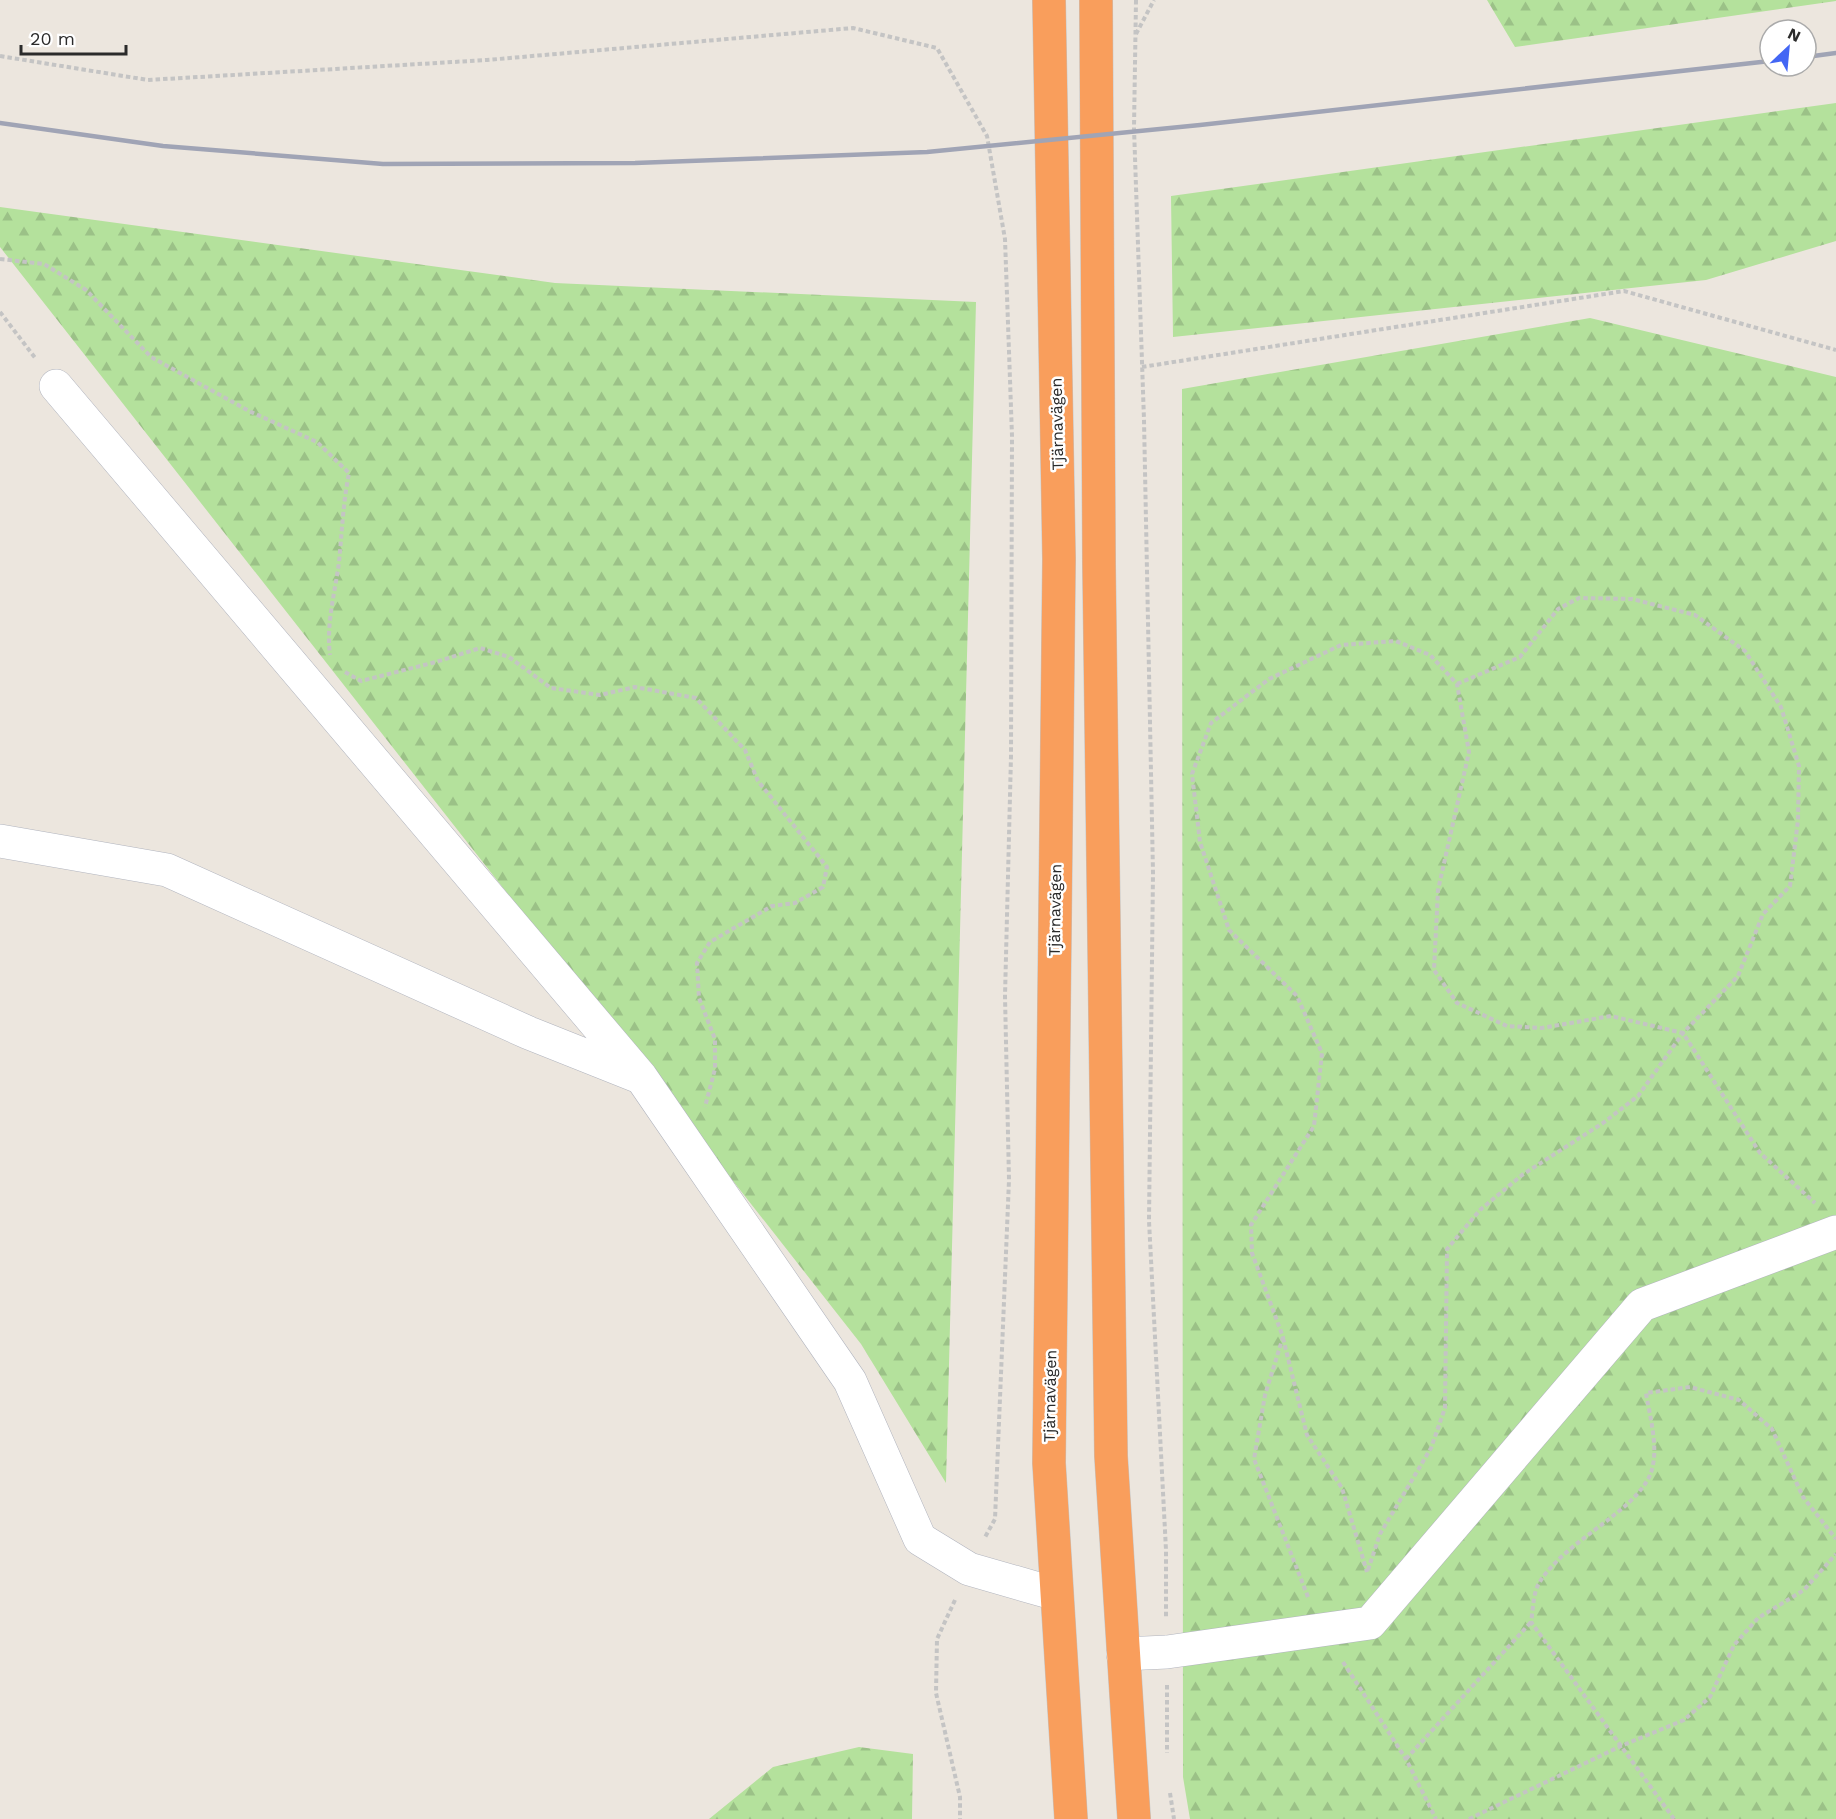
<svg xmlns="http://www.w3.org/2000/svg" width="1836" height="1819" font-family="'Work Sans',sans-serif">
	<defs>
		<pattern id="forest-firs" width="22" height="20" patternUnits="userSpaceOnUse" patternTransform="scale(1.5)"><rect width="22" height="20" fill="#b4e19c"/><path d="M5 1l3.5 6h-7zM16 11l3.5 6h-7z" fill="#9bc187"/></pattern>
	</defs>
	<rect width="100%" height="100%" fill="#ece6de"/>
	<path fill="url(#forest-firs)" d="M1487,0H1836V1L1515,47Z
		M1836,103V241L1706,280L1173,337L1171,196Z
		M0,207L555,283L976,302L946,1483L861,1344L0,247Z
		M1590,318L1836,377V1819H1190L1183,1777L1182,389Z
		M859,1747L913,1754L912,1819H709L773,1767Z"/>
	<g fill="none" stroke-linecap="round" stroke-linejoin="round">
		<g stroke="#b1b4be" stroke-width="34">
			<path id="minor" d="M56,386L641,1077L850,1381L920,1539L969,1569L1056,1594
				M0,841L167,870L529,1033L637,1076
				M1123,1654L1167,1652L1370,1623L1642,1305L1836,1232"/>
		</g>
		<g stroke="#c4c4c4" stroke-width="34">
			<path id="highway" d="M1049,0L1059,559L1049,1463L1071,1819
				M1096,0L1099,564L1111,1456L1134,1819"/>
		</g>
		<path stroke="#c4c4c4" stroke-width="4" stroke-dasharray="4.5 3" stroke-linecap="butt" d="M1136,0L1134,128L1144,420L1153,873L1149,1221L1166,1550V1618
			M1136,34L1154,0
			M0,56L148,80L487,60L853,28L937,48L987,136L1005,239L1012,436L1011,756L1005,996L1009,1180L995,1519L984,1539
			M0,259L44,264L86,290L151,357L249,411L317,442L349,473C343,503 342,532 339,562C335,593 326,623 330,655
			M0,312L36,359
			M1142,367L1624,291L1836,350
			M345,672L361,681L436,662L480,648L509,657L551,688L600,695L635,687L696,698L745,750L758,781L827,867L823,887L795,903L772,906L710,942L697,963L699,998L715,1039V1069L705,1107
			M1283,1338L1307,1435L1342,1488L1367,1572
			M1368,1570L1380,1534L1431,1448L1445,1408L1447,1249L1480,1210L1522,1175L1603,1123L1638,1096L1683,1033L1738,976L1763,914L1790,886L1798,820L1799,766L1781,707L1745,651L1695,615L1632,599L1579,598L1558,609L1520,657L1457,684
			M1308,1597L1254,1459L1265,1395L1283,1337L1252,1253L1251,1225L1314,1126L1322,1053L1297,996L1229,930L1200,842L1192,774L1211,723L1269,679L1341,645L1396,641L1430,655L1457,684L1469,752L1438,890L1434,970L1457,1003L1507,1026L1542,1028L1611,1016L1683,1033L1760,1153L1815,1203
			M955,1600L937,1639L936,1693L960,1797V1819
			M1343,1662L1406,1759L1436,1819
			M1167,1685V1753
			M1406,1759L1531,1622
			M1170,1793L1174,1819
			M1469,1819L1621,1746L1684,1720L1710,1697L1734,1645L1758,1618L1804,1590L1836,1554
			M1674,1819L1531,1622C1533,1611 1533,1595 1538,1585C1562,1542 1633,1514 1650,1475C1660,1451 1650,1418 1646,1393L1690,1387L1739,1400L1772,1429L1803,1497L1836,1539"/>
		<use href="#minor" stroke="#fff" stroke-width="33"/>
		<use href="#highway" stroke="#f99e5c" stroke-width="33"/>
		<path stroke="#a0a4b5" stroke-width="4.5" d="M1806,57L1836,53
			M0,123L163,146L383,164L635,163L927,152L1200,125L1770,61"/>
	</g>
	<g text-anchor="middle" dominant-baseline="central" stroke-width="5" stroke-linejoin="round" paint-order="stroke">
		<g font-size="16" fill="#2b2b2b" stroke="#fff">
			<text transform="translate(1057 424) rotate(-91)">Tjärnavägen</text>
			<text transform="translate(1055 910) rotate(-89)">Tjärnavägen</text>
			<text transform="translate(1050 1396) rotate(-89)">Tjärnavägen</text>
		</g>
	</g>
	<g transform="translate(1788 48) rotate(26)"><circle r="28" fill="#ffffff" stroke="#aaaaaa" stroke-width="1.5"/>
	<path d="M0-4.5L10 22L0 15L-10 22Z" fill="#4366f4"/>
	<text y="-9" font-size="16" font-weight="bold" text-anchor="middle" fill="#2b2b2b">N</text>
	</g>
	<path d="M21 45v9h105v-9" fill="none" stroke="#2b2b2b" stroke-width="3"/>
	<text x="30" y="45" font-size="18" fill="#2b2b2b" stroke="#ffffff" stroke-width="4.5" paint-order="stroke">20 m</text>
</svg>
